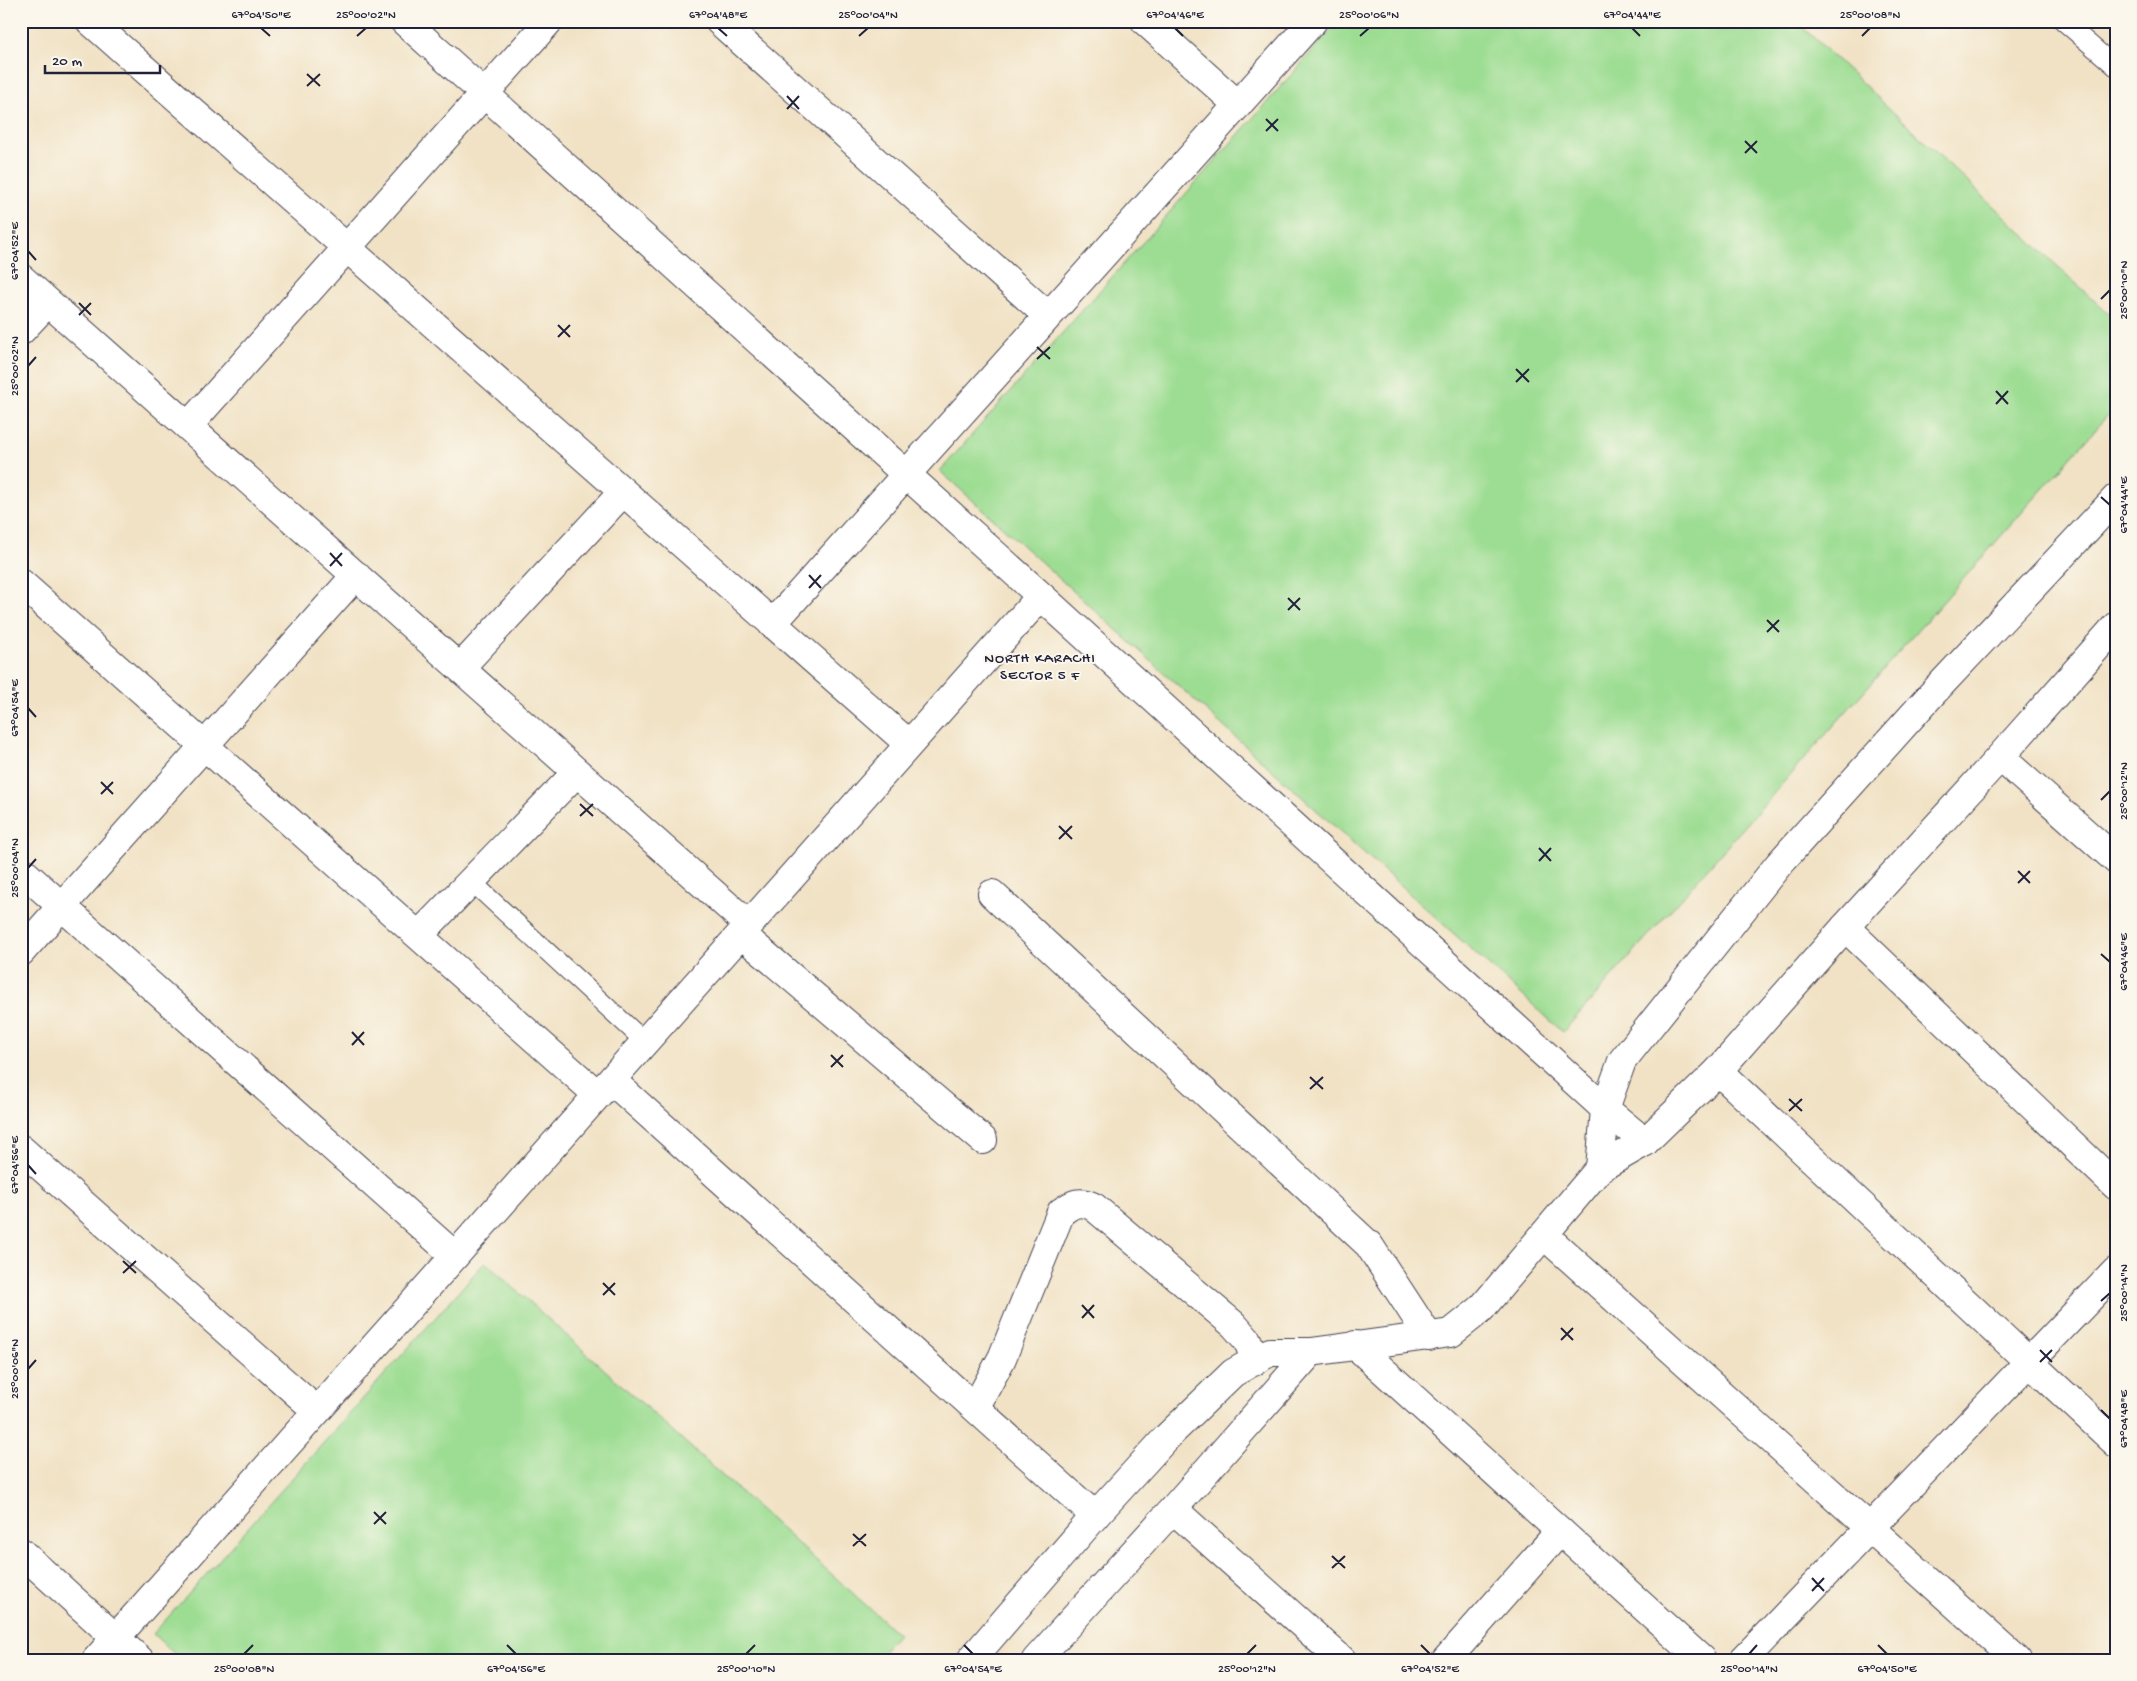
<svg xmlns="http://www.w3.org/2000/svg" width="2137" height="1681" font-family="'Gochi Hand',sans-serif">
	<rect width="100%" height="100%" fill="#fbf7ec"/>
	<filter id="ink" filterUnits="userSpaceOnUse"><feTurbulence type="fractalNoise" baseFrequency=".02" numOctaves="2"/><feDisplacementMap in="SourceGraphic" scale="10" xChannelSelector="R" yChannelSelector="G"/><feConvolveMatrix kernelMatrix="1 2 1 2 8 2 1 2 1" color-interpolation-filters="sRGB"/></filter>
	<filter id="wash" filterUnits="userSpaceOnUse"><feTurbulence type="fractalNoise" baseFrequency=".0096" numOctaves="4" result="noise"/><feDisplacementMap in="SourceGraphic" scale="20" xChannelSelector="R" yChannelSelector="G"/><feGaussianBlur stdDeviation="1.12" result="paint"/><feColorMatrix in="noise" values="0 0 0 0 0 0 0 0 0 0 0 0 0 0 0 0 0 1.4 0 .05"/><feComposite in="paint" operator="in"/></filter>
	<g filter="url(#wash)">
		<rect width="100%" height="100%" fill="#f1e2c5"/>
		<path fill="#9ddd93" stroke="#608067" d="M1339,21H1796L2116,321V406L1563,1032L940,471Z
			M485,1262L898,1634L875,1660H181L153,1634Z"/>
	</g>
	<g filter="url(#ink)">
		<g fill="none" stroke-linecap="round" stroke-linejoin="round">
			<g stroke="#413f50" stroke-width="20">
				<path id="service" d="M2063,21L2116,67
					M471,881L645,1042"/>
			</g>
			<g stroke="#413f50" stroke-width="30">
				<path id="minor" d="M90,21L909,744
					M404,21L1041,596L1605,1109L1645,1142
					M719,21L1048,316
					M1145,21L1238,105
					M21,278L749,925
					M21,331L48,302
					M188,426L549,21
					M21,583L598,1095
					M772,624L1313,21
					M460,668L623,492
					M21,870L455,1256
					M992,894L1369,1245L1429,1337
					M1845,927L2116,1186
					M741,934L983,1140
					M419,935L577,772
					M21,952L356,575
					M1718,1071L2116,1443
					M611,1080L1095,1516
					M21,1149L317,1411
					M1544,1235L2017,1660
					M975,1408L1002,1358L1061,1212C1074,1203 1080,1200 1094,1207L1234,1325L1247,1340L1256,1360
					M1173,1509L1342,1660
					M96,1660L1041,596
					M1446,1660L1560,1531
					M1743,1660L2116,1271"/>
			</g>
			<g stroke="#413f50" stroke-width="30">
				<path id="tertiary" d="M2000,757L2116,860
					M1600,1168L1605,1109L1622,1061L1779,864L1931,695L2116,498
					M1355,1345L1702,1660
					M21,1552L140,1660
					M971,1660L1095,1516L1167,1437L1233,1373L1270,1352H1311L1451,1333L1481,1309L1600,1168L1645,1142L1718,1071L1845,927L2000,757L2116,626
					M1036,1660L1173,1509L1311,1352"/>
			</g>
			<use href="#service" stroke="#fff" stroke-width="18"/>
			<use href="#minor" stroke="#fff" stroke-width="28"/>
			<use href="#tertiary" stroke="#fff" stroke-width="28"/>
		</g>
	</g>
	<path fill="none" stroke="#22223b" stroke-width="2" d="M261,28L270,36M718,28L727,36M1175,28L1183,36M1632,28L1640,36M357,36L366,28M859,36L868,28M1360,36L1369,28M1862,36L1870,28M307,74L320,86M307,86L320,74M787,96L799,109M787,109L799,96M1266,119L1278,131M1266,131L1278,119M1745,141L1757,153M1745,153L1757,141M28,251L36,260M2101,299L2110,290M79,303L91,315M79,315L91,303M558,325L570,337M558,337L570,325M1037,347L1050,359M1037,359L1050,347M28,366L36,357M1516,369L1529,382M1516,382L1529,369M1996,391L2008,404M1996,404L2008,391M2101,497L2110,505M330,553L342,566M330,566L342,553M809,575L821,588M809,588L821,575M1288,598L1300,610M1288,610L1300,598M1767,620L1779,632M1767,632L1779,620M28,708L36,717M101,782L113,794M101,794L113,782M2101,800L2110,791M580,804L593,816M580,816L593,804M1059,826L1072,839M1059,839L1072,826M1539,848L1551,861M1539,861L1551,848M28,868L36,859M2018,871L2030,883M2018,883L2030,871M2101,954L2110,962M352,1032L364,1045M352,1045L364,1032M831,1055L843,1067M831,1067L843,1055M1310,1077L1323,1089M1310,1089L1323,1077M1789,1099L1802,1111M1789,1111L1802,1099M28,1165L36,1174M123,1261L136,1273M123,1273L136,1261M603,1283L615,1295M603,1295L615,1283M2101,1301L2110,1293M1082,1305L1094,1318M1082,1318L1094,1305M1561,1328L1573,1340M1561,1340L1573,1328M2040,1350L2052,1362M2040,1362L2052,1350M28,1369L36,1360M2101,1410L2110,1419M374,1512L386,1524M374,1524L386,1512M853,1534L866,1546M853,1546L866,1534M1332,1556L1345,1568M1332,1568L1345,1556M1812,1578L1824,1591M1812,1591L1824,1578M507,1645L516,1654M964,1645L973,1654M1421,1645L1430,1654M1878,1645L1887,1654M244,1654L253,1645M746,1654L755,1645M1247,1654L1256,1645M1749,1654L1757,1645"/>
	<g text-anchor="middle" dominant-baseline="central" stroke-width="4" stroke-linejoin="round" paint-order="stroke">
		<g font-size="15" letter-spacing="1" fill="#22223b" stroke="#fbf7ec">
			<text x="1040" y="659">NORTH KARACHI<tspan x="1040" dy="17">SECTOR 5 F</tspan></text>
		</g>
	</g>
	<rect width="2137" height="1681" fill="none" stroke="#fbf7ec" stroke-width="55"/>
	<path d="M45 65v8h115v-8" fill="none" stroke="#22223b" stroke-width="2.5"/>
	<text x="52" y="65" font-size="15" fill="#22223b" stroke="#fbf7ec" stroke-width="4" paint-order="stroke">20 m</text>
	<rect x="28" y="28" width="2082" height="1626" fill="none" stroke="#22223b" stroke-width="2"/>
	<g font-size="12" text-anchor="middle" fill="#22223b">
		<text x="261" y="18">67°04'50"E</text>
		<text x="366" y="18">25°00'02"N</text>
		<text x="718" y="18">67°04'48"E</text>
		<text x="868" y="18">25°00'04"N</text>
		<text x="1175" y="18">67°04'46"E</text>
		<text x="1369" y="18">25°00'06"N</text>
		<text x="1632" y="18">67°04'44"E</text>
		<text x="1870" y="18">25°00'08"N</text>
		<text transform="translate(14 251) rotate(-90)" y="4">67°04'52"E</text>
		<text transform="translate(2123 290) rotate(-90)" y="4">25°00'10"N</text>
		<text transform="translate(14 366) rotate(-90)" y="4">25°00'02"N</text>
		<text transform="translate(2123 505) rotate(-90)" y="4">67°04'44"E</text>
		<text transform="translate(14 708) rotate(-90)" y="4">67°04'54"E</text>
		<text transform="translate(2123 791) rotate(-90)" y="4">25°00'12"N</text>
		<text transform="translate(14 868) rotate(-90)" y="4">25°00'04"N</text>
		<text transform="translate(2123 962) rotate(-90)" y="4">67°04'46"E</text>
		<text transform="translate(14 1165) rotate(-90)" y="4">67°04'56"E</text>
		<text transform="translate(2123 1293) rotate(-90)" y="4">25°00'14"N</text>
		<text transform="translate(14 1369) rotate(-90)" y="4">25°00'06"N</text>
		<text transform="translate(2123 1419) rotate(-90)" y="4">67°04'48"E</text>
		<text x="244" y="1672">25°00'08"N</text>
		<text x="516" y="1672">67°04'56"E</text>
		<text x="746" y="1672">25°00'10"N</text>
		<text x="973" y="1672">67°04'54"E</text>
		<text x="1247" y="1672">25°00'12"N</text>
		<text x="1430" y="1672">67°04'52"E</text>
		<text x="1749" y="1672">25°00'14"N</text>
		<text x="1887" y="1672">67°04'50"E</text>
	</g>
</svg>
